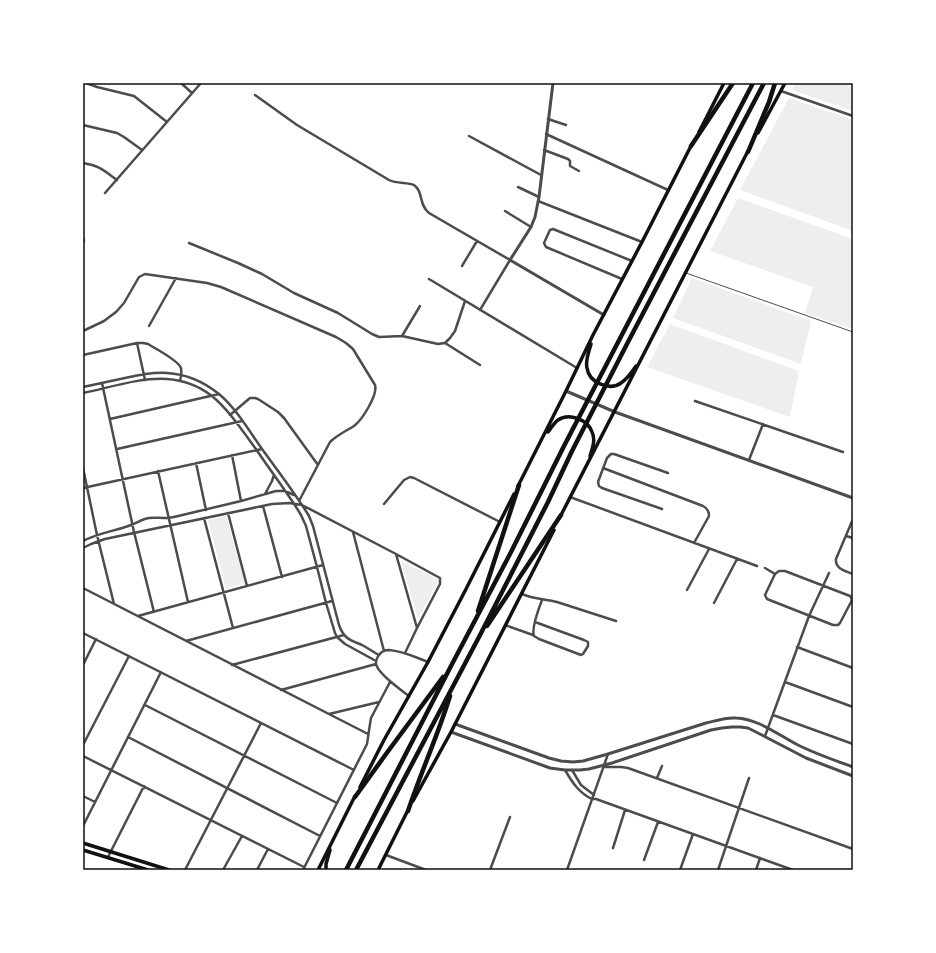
<svg xmlns="http://www.w3.org/2000/svg" width="936" height="953" font-family="Lato,sans-serif">
	<rect width="100%" height="100%" fill="#fff"/>
	<path fill="#eee" d="M795,83H853V111L792,90Z
		M789,98L853,120V231L740,190Z
		M738,198L853,239V329L805,313L813,287L710,251Z
		M692,278L811,321L801,364L673,318Z
		M670,324L799,371L790,417L647,367Z
		M226,516L245,583L226,589L208,520Z
		M401,561L439,580L418,619Z"/>
	<g fill="none" stroke-linecap="round" stroke-linejoin="round">
		<path stroke="#4c4c4c" stroke-width="1" d="M686,273L853,332"/>
		<path stroke="#4c4c4c" stroke-width="2.5" d="M86,83L97,87L134,96L167,122
			M181,83L192,93
			M781,91L853,116
			M255,95L297,125L389,180C397,184 408,182 414,185C424,192 418,204 429,213L510,260L480,310
			M548,119L566,125
			M83,125L117,133L124,137L142,150
			M546,134L668,190
			M469,136L541,175
			M544,150L568,159L570,161V166L579,171
			M83,163C100,166 103,170 117,180
			M518,187L539,197
			M105,193L201,83
			M538,201L642,242
			M505,211L531,227
			M83,238L84,240L83,244
			M189,243L238,263L262,274L294,293L338,313L372,334L379,337L402,336L438,344L445,343L450,338L455,331L465,301
			M462,266L477,241
			M429,279L577,368
			M622,279L546,247L544,243L549,232L550,230L553,229L632,261
			M149,326L176,278
			M83,331L104,321L116,312L124,303L139,277L145,274L207,283L221,287L336,337L346,343L353,349L375,385C378,395 362,420 354,426C346,431 337,435 330,442L299,501
			M402,336L420,306
			M137,343L145,380
			M445,343L480,365
			M83,355L137,343H143L148,344C156,349 178,360 181,368C182,373 181,377 180,381
			M102,383L134,532L154,612
			M83,387C97,384 111,381 125,378C138,375 152,372 167,373C186,374 204,382 219,394C235,407 250,432 262,449C278,471 295,493 309,516L313,526L339,625C344,639 350,640 362,645C368,648 373,652 379,655
			M83,393C108,388 141,377 167,379C182,380 199,386 212,396C230,411 244,433 258,452C272,473 288,493 301,515L306,526L317,567L326,603L335,633L337,637L345,644L376,661
			M695,401L843,452
			M230,415L250,398H255L258,399L278,412L284,418L318,465
			M110,419L219,394
			M117,449L242,421
			M232,455L241,501
			M749,460L763,424
			M196,463L206,510
			M83,468L97,535L114,604
			M603,468L703,506C707,508 709,511 709,516L694,543
			M158,471L188,602
			M83,488L262,449
			M265,494L272,481L274,475
			M570,497L757,566
			M384,504L404,480L410,477L414,478L500,522
			M263,506L282,577
			M662,509L602,488L599,486L598,482L607,458L611,454H614L668,473
			M228,513L247,586
			M204,518L233,628
			M853,519L836,559C835,569 845,571 853,574
			M353,532L384,651
			M846,536L853,538
			M83,541C98,533 115,531 131,525C137,523 142,519 149,518C157,517 165,519 174,517L241,501L276,491H285L294,495
			M83,548L91,544L105,539L272,504L289,503L302,505L396,554L440,578V584L417,628L405,653
			M396,554L417,628
			M765,568L775,574
			M779,571H785L850,596L852,599L851,602L840,623L838,625H833L767,599L765,595L775,574Z
			M83,588L368,734
			M687,590L709,549
			M522,594C533,599 545,599 557,602L616,621
			M714,603L737,559
			M138,616L323,565
			M535,622L584,640L588,642V646L583,654L581,655L539,639L534,636C531,628 539,608 542,600
			M505,625L533,635
			M83,633L354,770
			M186,641L332,601
			M797,647L853,668
			M83,665L96,639
			M232,665L344,635
			M785,682L853,707
			M281,690L376,664
			M409,696C401,690 378,674 376,664C376,662 377,657 379,655C381,652 385,650 389,650C403,651 415,657 428,662
			M145,705L337,803
			M329,714L379,702
			M773,715L853,744
			M765,736L809,616L829,573
			M128,737L320,836
			M83,745L129,656
			M83,756L304,867
			M604,767H621L628,768L853,849
			M565,770C572,782 579,793 592,799H596L793,870
			M572,770L581,785L594,795
			M657,778L662,766
			M83,796L95,802
			M83,826L161,672
			M613,848L625,810
			M386,855L426,870
			M108,857L144,786
			M644,860L658,822
			M185,870L261,723
			M223,870L242,836
			M257,870L268,849
			M303,870L367,744L370,724L371,718L390,682
			M490,870L510,817
			M567,870L608,754
			M680,870L693,834
			M718,870L749,778
			M756,870L760,858"/>
		<path stroke="#4c4c4c" stroke-width="3" d="M553,83L539,197L535,217L531,227L510,260L604,315
			M566,391L615,412L853,498
			M455,724L549,758L561,761L573,762L583,761L608,754L706,723C715,721 726,717 736,718C759,719 778,735 798,745C816,754 834,760 853,767
			M451,732L550,768L565,770H580L589,769L612,763L711,730L722,728L732,727H740L748,728L756,732L806,758L853,776"/>
		<path stroke="#111" stroke-width="3.5" d="M699,132L724,83
			M758,133L785,83
			M591,344C589,352 585,360 587,368C589,383 610,391 621,383C627,379 632,372 636,366
			M548,432C551,428 554,423 558,420C569,412 588,420 592,432C596,440 592,449 590,456
			M518,486L566,391L593,335L642,242L692,144
			M560,517L748,151
			M360,787L384,740L428,662L465,591L514,494
			M413,801L451,732L554,530
			M318,870L355,796
			M326,870V864L330,850
			M378,870L408,810"/>
		<path stroke="#111" stroke-width="3.5" d="M83,843L169,870
			M83,850L148,870"/>
		<path stroke="#111" stroke-width="4.5" d="M691,146L733,83
			M748,152L769,102L775,83
			M478,611L519,485
			M487,626L561,515
			M355,797L386,754L443,677
			M408,811C421,772 438,735 450,696
			M346,870L451,666L510,554L564,446L753,83
			M356,870L479,637L548,502L572,451L628,342L764,83"/>
	</g>
	<rect width="936" height="953" fill="none" stroke="#ffffff" stroke-width="168"/>
	<rect x="84" y="84" width="768" height="785" fill="none" stroke="#111" stroke-width="1.5"/>
</svg>
